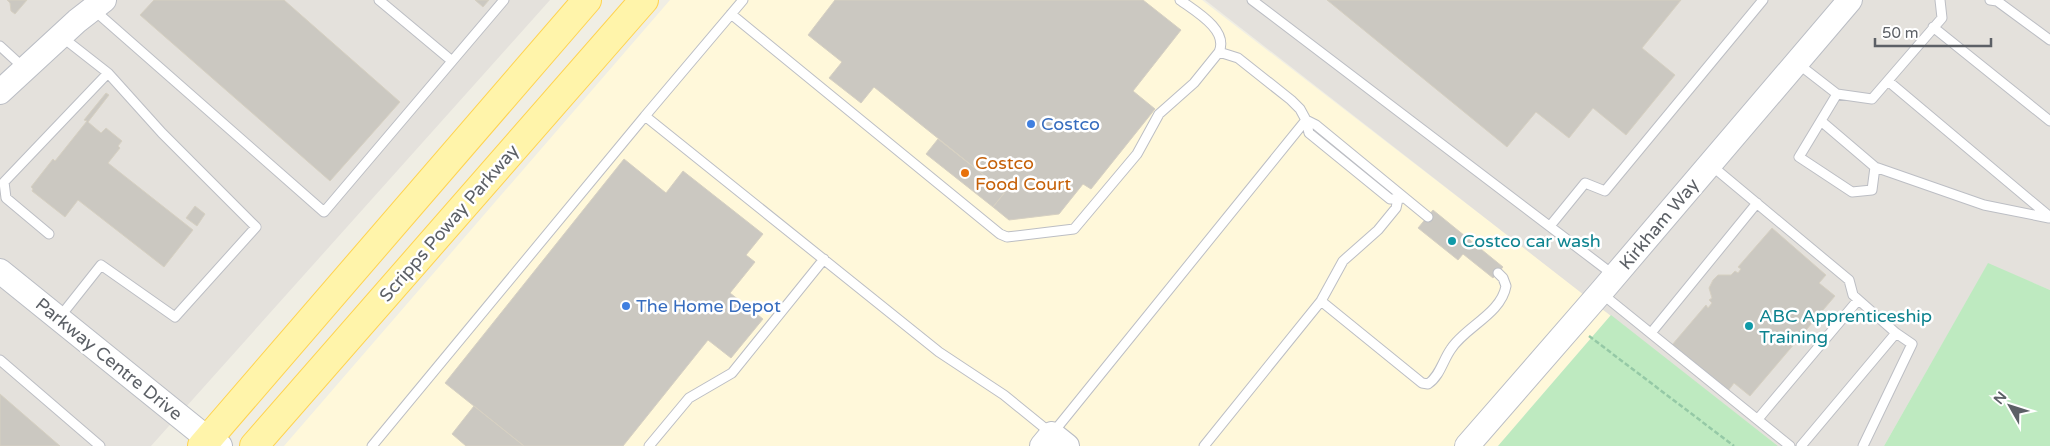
<svg xmlns="http://www.w3.org/2000/svg" width="2050" height="446" font-family="'Varela Round',sans-serif">
	<rect width="100%" height="100%" fill="#f0eee4"/>
	<path fill="#fff8da" d="M670,0H1202L1611,315L1498,446H284Z"/>
	<path fill="#e4e1dc" d="M0,0H550L151,446H0Z
		M1205,0H2050V290L1988,264L1884,446H1778Z"/>
	<path fill="#beeac0" d="M1988,263L2050,290V446H1884Z
		M1611,315L1778,446H1498Z"/>
	<path fill="#cbc8c1" stroke="#d6d0c2" d="M7,0H27L15,14L11,11L10,3Z
		M154,0H284L400,102L330,181L140,15Z
		M475,0H489L483,7Z
		M835,0H1143L1181,30L1133,91L1155,109L1091,189L1083,184L1059,214L1009,220L993,207L1005,192L874,87L861,103L829,78L842,62L808,35Z
		M1327,0H1681L1642,48L1675,75L1626,135L1593,108L1569,138L1536,112L1507,147Z
		M106,93L109,95L88,122L101,133L106,128L122,141L118,146L120,148L108,163L193,230L164,267L78,200L65,217L32,191L33,189L31,187L53,159L55,161L87,121L84,120Z
		M938,139L1005,192L993,207L926,154Z
		M624,159L666,193L683,171L763,234L746,255L755,262L730,293L763,319L731,358L708,340L623,446H524L445,383Z
		M195,206L205,214L197,226L186,218Z
		M1433,210L1503,267L1493,278L1463,254L1458,260L1418,228Z
		M1772,228L1826,275L1819,283L1835,296L1750,396L1734,383L1728,391L1672,345L1706,305L1708,308L1712,303L1709,300L1712,298L1709,288L1713,280L1718,275H1731L1735,271L1738,273L1741,269L1738,267Z
		M0,394L60,446H0Z
		M474,406L524,446H466L452,434Z"/>
	<g fill="none" stroke-linecap="round" stroke-linejoin="round">
		<g stroke="#bcbec4" stroke-width="11">
			<path id="lane" d="M379,0L452,61
				M743,0L645,116L939,352L1004,395L1052,434L1306,120
				M1252,0L1615,276
				M1990,0L1997,1L2050,40
				M94,10L324,212L504,0
				M731,14L1000,234L1007,237L1074,229L1137,154L1159,114L1194,83L1219,52C1229,30 1195,11 1180,0
				M1933,27L2050,121
				M0,46L24,68
				M1219,52L1238,58L1291,100L1300,109L1306,120L1309,133L1390,199L1404,198
				M1797,63L1837,94L1872,99L1942,18L1940,0
				M1888,81L2050,217
				M1306,120L1316,125L1428,217
				M1821,121L1875,167L1872,190L1852,192L1799,157L1837,94
				M1712,166L1849,280L1853,295L1896,333L1801,446
				M1875,167L1984,205L2049,218
				M1550,226L1585,183L1605,191L1763,0
				M49,234L6,198L4,182L108,73L62,37
				M1601,293L1790,446
				M1321,301L1422,383L1428,384C1440,376 1443,360 1451,349C1465,327 1501,314 1506,286L1503,278L1498,273
				M59,318L101,265L175,317L256,227L162,133L108,73
				M1651,333L1757,203
				M0,360L100,446
				M1758,419L1858,300
				M372,446L645,116
				M649,446L689,398L732,373L824,259
				M1204,446L1321,301L1343,261L1378,230L1396,208L1398,199
				M1863,446L1912,344L1896,333"/>
		</g>
		<g stroke="#babdc4" stroke-width="26">
			<path id="secondary" d="M0,92L77,21L104,0
				M0,271L208,439L220,446
				M1042,446L1052,434L1067,446
				M1467,446L1601,292L1850,0"/>
		</g>
		<g stroke="#ffd34f" stroke-width="30">
			<path id="primary" d="M202,446L587,0
				M254,446L644,0"/>
		</g>
		<path stroke="#95c9a6" stroke-width="2.5" stroke-dasharray="5 2.5" stroke-linecap="butt" d="M1589,336L1734,446"/>
		<use href="#lane" stroke="#fff" stroke-width="9"/>
		<use href="#secondary" stroke="#fff" stroke-width="24"/>
		<use href="#primary" stroke="#fff4aa" stroke-width="28"/>
	</g>
	<g fill="#3f7fe0" stroke="#fff" stroke-width="2">
		<circle cx="1031" cy="124" r="5"/>
		<circle cx="626" cy="306" r="5"/>
	</g>
	<circle fill="#e8710a" stroke="#fff" stroke-width="2" cx="965" cy="173" r="5"/>
	<g fill="#0f9aa8" stroke="#fff" stroke-width="2">
		<circle cx="1452" cy="241" r="5"/>
		<circle cx="1749" cy="326" r="5"/>
	</g>
	<g text-anchor="middle" dominant-baseline="central" stroke-width="5" stroke-linejoin="round" paint-order="stroke">
		<g font-size="18" fill="#366cbe" stroke="#fff" text-anchor="start">
			<text x="1041" y="124">Costco</text>
			<text x="636" y="306">The Home Depot</text>
		</g>
		<g font-size="18" fill="#c56008" stroke="#fff" text-anchor="start">
			<text x="975" y="163">Costco<tspan x="975" dy="21">Food Court</tspan></text>
		</g>
		<g font-size="18" fill="#5c6066" stroke="#fff">
			<text transform="translate(449 223) rotate(-49)">Scripps Poway Parkway</text>
			<text transform="translate(1659 224) rotate(-50)">Kirkham Way</text>
			<text transform="translate(109 359) rotate(39)">Parkway Centre Drive</text>
		</g>
		<g font-size="18" fill="#0d838f" stroke="#fff" text-anchor="start">
			<text x="1462" y="241">Costco car wash</text>
			<text x="1759" y="316">ABC Apprenticeship<tspan x="1759" dy="21">Training</tspan></text>
		</g>
	</g>
	<g transform="translate(2010 406) rotate(309)" stroke="#ffffff" stroke-width="4" paint-order="stroke">
	<path d="M0-4L9 19L0 12L-9 19Z" fill="#5c6066"/>
	<text y="-8" font-size="14" font-weight="bold" text-anchor="middle" fill="#5c6066">N</text>
	</g>
	<path d="M1875 38v8h116v-8" fill="none" stroke="#5c6066" stroke-width="2.5"/>
	<text x="1882" y="38" font-size="15" fill="#5c6066" stroke="#ffffff" stroke-width="4" paint-order="stroke">50 m</text>
</svg>
